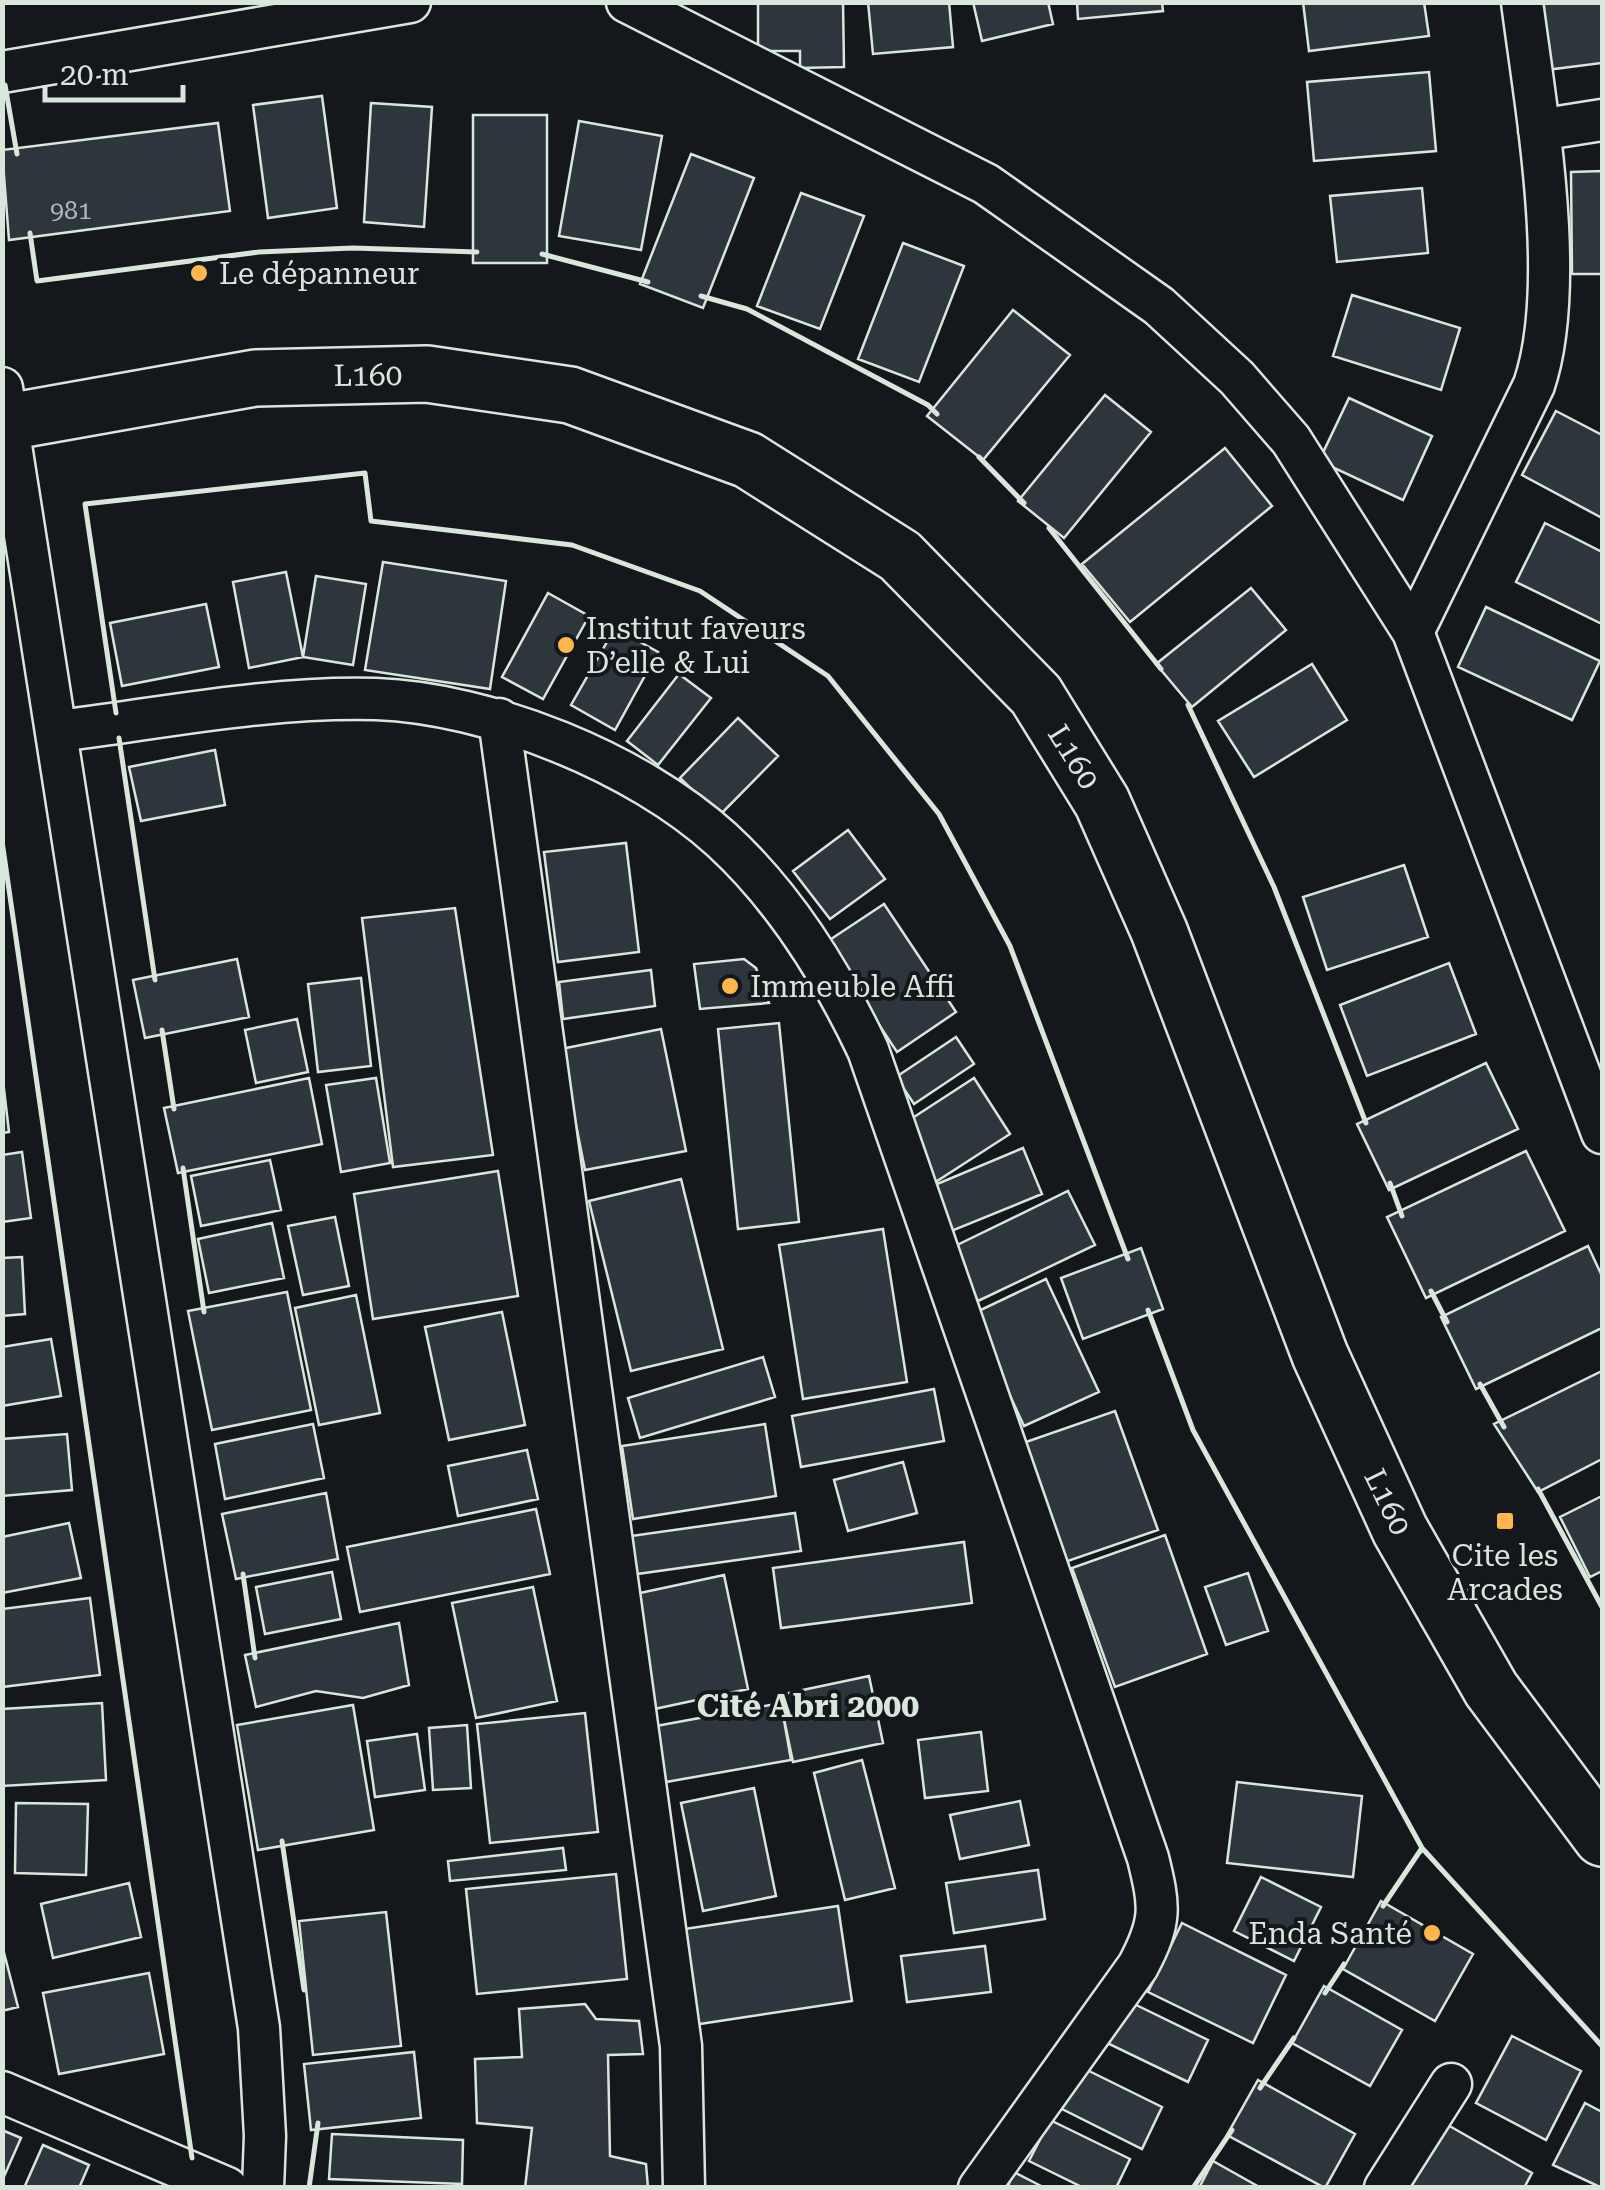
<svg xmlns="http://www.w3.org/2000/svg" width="1605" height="2190" font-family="'Roboto Serif',serif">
	<rect width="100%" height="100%" fill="#14181c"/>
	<path fill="#2c363c" stroke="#d8e6dc" stroke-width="2.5" d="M758,2H843L844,67L800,68V51H758Z
		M868,2H949L953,47L873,54Z
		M973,2H1048L1053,24L982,41Z
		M1077,2H1162L1163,11L1078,19Z
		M1303,2H1424L1429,36L1309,51Z
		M1538,2H1602V63L1546,70Z
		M1429,72L1436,151L1314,161L1307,82Z
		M322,96L337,208L268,218L253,105Z
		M371,103L432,107L424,227L364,222Z
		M473,115H547V263H473Z
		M579,121L662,136L641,250L559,236Z
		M218,123L230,211L9,240L2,150Z
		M691,154L754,178L703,308L640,284Z
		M1602,171V274H1572L1571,172Z
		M1422,188L1428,253L1337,262L1330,196Z
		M801,193L864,216L820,329L757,306Z
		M903,243L964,266L919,382L858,359Z
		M1352,295L1460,328L1441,390L1333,356Z
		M1013,310L1070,355L983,460L927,416Z
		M1105,395L1151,432L1064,538L1018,501Z
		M1349,398L1432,436L1403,500L1319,461Z
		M1556,411L1602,435V518L1522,475Z
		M1225,448L1272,506L1130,622L1082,564Z
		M1545,523L1602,552V624L1516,582Z
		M383,562L506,581L490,689L365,670Z
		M286,572L303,657L249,668L233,582Z
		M316,576L366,584L353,665L303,657Z
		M1251,588L1286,630L1192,707L1156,664Z
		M548,593L589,616L543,699L502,677Z
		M206,604L219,667L122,686L110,623Z
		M1486,607L1600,661L1572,720L1458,667Z
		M615,628L658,652L615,730L571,705Z
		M1312,664L1347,720L1254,777L1218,721Z
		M679,674L711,698L658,765L627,741Z
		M738,718L778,756L719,816L680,778Z
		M215,750L225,805L141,821L129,767Z
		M848,830L885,879L830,919L793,871Z
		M626,843L639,952L558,962L544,852Z
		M1404,865L1428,937L1327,970L1303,897Z
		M884,904L956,1012L897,1052L825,943Z
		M455,908L493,1155L393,1167L362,918Z
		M237,959L249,1017L145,1038L133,980Z
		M744,959L756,968L769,1003L700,1009L694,964Z
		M1449,963L1476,1034L1367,1076L1340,1005Z
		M651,970L655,1006L563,1019L559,982Z
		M361,978L371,1066L318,1072L308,984Z
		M297,1019L308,1072L256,1083L245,1030Z
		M779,1023L799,1222L738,1229L718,1029Z
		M661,1029L686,1151L585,1170L561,1049Z
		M956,1037L974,1064L914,1104L896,1077Z
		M1486,1063L1518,1129L1389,1190L1357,1124Z
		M2,1072L9,1132L2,1133Z
		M309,1078L322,1144L178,1173L164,1108Z
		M376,1078L390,1163L341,1172L326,1085Z
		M974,1078L1010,1134L934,1183L897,1128Z
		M1023,1148L1042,1194L949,1232L930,1187Z
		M1526,1151L1565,1231L1426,1298L1387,1217Z
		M22,1152L31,1218L2,1222V1155Z
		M270,1160L281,1210L201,1226L191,1176Z
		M498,1171L518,1296L373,1319L354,1194Z
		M681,1179L723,1349L631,1371L589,1201Z
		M1068,1191L1095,1245L978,1301L951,1248Z
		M335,1217L349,1286L303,1295L288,1226Z
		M272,1223L284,1278L209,1293L198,1239Z
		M883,1229L907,1382L803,1399L779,1245Z
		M1588,1246L1602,1276V1328L1476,1389L1441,1317Z
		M1141,1248L1163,1309L1083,1339L1061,1278Z
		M22,1257L25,1314L2,1316V1258Z
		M1046,1279L1099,1392L1024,1426L972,1314Z
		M287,1292L311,1410L212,1430L188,1311Z
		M356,1295L380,1413L319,1425L295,1308Z
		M502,1312L525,1425L449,1440L425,1327Z
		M51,1339L61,1396L2,1406V1347Z
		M763,1357L775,1397L640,1438L628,1398Z
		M1602,1371V1459L1538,1492L1494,1424Z
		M934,1389L944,1441L801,1467L792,1416Z
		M1115,1411L1158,1530L1065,1562L1023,1443Z
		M313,1424L324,1478L225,1499L215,1444Z
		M765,1424L776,1496L633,1519L622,1446Z
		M67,1434L72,1490L2,1496V1439Z
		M527,1450L538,1499L458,1516L448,1466Z
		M903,1462L917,1513L848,1531L834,1480Z
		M326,1493L338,1559L236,1579L222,1514Z
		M1602,1496V1571L1590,1577L1560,1517Z
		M536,1509L550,1574L360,1612L347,1547Z
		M795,1513L801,1551L630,1575L624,1537Z
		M69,1523L81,1578L2,1593V1537Z
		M1165,1535L1207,1654L1115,1687L1072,1568Z
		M964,1542L972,1603L781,1628L773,1568Z
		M332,1572L341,1619L265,1634L256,1587Z
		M1248,1573L1268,1631L1226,1645L1205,1587Z
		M724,1575L748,1689L650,1710L626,1596Z
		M533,1587L557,1701L476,1718L452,1603Z
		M90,1598L100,1675L2,1687V1609Z
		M399,1623L409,1685L363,1698L316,1691L256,1707L245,1655Z
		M869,1676L883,1743L793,1762L779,1695Z
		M102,1703L106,1780L2,1786V1709Z
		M781,1703L791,1760L666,1782L656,1726Z
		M353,1705L374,1830L258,1850L237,1725Z
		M585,1713L598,1832L490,1843L477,1724Z
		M467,1725L471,1788L433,1790L429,1728Z
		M981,1732L988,1791L925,1798L918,1740Z
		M417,1734L425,1790L375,1797L367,1741Z
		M862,1760L895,1888L845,1900L814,1773Z
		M1237,1782L1362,1796L1353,1877L1227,1863Z
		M754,1788L776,1896L703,1911L681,1803Z
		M1020,1801L1029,1845L960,1859L950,1815Z
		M16,1803L88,1804L86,1875L15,1873Z
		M563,1848L566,1870L450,1881L448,1861Z
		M1038,1870L1045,1919L954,1933L946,1883Z
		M616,1874L627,1979L477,1994L466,1889Z
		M1261,1877L1321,1907L1294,1961L1234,1931Z
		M129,1883L141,1937L53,1958L41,1904Z
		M1381,1901L1473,1954L1435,2021L1343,1969Z
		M838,1906L852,2001L693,2025L678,1930Z
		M386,1912L401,2046L313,2055L299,1921Z
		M1182,1923L1286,1975L1253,2043L1148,1992Z
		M2,1945L18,2007L2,2011Z
		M985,1946L991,1992L907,2002L901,1956Z
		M149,1973L164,2054L59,2074L43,1993Z
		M1324,1986L1402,2030L1370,2086L1292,2043Z
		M1128,2001L1208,2040L1188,2082L1107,2043Z
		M585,2004L596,2019L639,2021L643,2054L608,2055L610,2156L646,2164L648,2188H525L532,2128L477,2123L475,2059L522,2057L519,2009Z
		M1512,2036L1581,2071L1546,2140L1476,2103Z
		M414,2052L421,2118L311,2130L304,2064Z
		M1083,2068L1162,2107L1142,2149L1062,2109Z
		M1258,2080L1355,2134L1325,2188L1227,2135Z
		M1585,2103L1602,2112V2188L1553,2165Z
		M1050,2120L1130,2159L1116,2188H1084L1029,2161Z
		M1446,2124L1532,2173L1524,2188H1410Z
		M2,2130L21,2138L2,2181Z
		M332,2134L463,2140L462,2184L329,2179Z
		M43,2145L89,2165L79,2188H24Z
		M1213,2161L1261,2188H1199Z
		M1014,2172L1045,2188H1007Z"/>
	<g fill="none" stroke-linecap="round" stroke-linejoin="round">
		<g stroke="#d8e6dc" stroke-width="45">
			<path id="street" d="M627,2L986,184L1159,306L1237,378L1291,440L1413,632L1602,1133
				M2,72L410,2
				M1539,130L1602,120
				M2,388L259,2028L265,2136L263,2188
				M1413,632L1534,385C1568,284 1536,110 1522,2
				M499,719L681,2046L684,2188
				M59,731C163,718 270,696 376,699C489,703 638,763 722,840C785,898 832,974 868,1050L1148,1858C1160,1907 1162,1921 1138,1966L979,2188
				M2,2092L227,2188
				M1385,2188L1451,2084"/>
		</g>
		<g stroke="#d8e6dc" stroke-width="60">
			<path id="secondary" d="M2,423L255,378L427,374L570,395L748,460L900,556L1036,695L1102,802L1159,931L1320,1355L1400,1530L1491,1689L1602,1838"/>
		</g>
		<use href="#street" stroke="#14181c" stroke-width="40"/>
		<use href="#secondary" stroke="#14181c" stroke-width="55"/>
		<path stroke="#d8e6dc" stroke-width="5" d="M5,85L17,154
			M30,233L37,281L259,252L353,248L477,252
			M542,254L648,282
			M701,296L747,309L928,405L937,414
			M979,457L1024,503
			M1049,528L1161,669
			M1188,705L1274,887L1366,1123
			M116,713L85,504L365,473L371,521L572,545L700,591L828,676L939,814L1010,946L1128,1259
			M119,738L155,980
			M2,841L192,2158
			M162,1030L174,1109
			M183,1168L204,1312
			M1390,1183L1402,1216
			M1431,1291L1447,1322
			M1148,1310L1193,1430L1422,1848L1383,1906
			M1480,1384L1504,1427
			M1538,1489L1602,1607
			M243,1574L255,1658
			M282,1841L304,1990
			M1420,1852L1422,1848L1602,2046
			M1325,1993L1344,1964
			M1260,2088L1294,2038
			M309,2188L318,2123
			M1193,2188L1232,2130"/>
	</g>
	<g fill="#ffb74d" stroke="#14181c" stroke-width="4">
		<circle cx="199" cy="273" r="10"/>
		<circle cx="566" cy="645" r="10"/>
		<circle cx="730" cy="986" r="10"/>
		<rect x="1495" y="1511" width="20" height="20" rx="5"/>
		<circle cx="1432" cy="1933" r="10"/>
	</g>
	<g text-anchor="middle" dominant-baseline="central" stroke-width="8" stroke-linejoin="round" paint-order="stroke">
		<g font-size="25" fill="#adbab4">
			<text x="71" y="210">981</text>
		</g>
		<g font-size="30" fill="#d8e6dc" stroke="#14181c" text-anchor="start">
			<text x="219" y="273">Le dépanneur</text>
			<text x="586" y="628">Institut faveurs<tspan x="586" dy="34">D’elle &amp; Lui</tspan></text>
			<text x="750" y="986">Immeuble Affi</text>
			<text x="1505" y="1555" text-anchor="middle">Cite les<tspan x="1505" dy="34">Arcades</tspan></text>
			<text x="1412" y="1933" text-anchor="end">Enda Santé</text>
		</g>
		<g font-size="30" fill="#d8e6dc" stroke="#14181c">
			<text transform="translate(368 375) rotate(-1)">L160</text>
			<text transform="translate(1074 757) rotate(58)">L160</text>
			<text transform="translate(1388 1502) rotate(64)">L160</text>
		</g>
		<g font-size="32" font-weight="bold" fill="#d8e6dc" stroke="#14181c">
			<text x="808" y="1706">Cité Abri 2000</text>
		</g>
	</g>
	<rect width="1605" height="2190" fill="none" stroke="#d8e6dc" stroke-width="10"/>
	<path d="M45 85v15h138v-15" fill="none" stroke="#d8e6dc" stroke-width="5"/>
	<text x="60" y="85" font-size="30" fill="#d8e6dc" stroke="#14181c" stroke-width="8" paint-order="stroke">20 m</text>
</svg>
